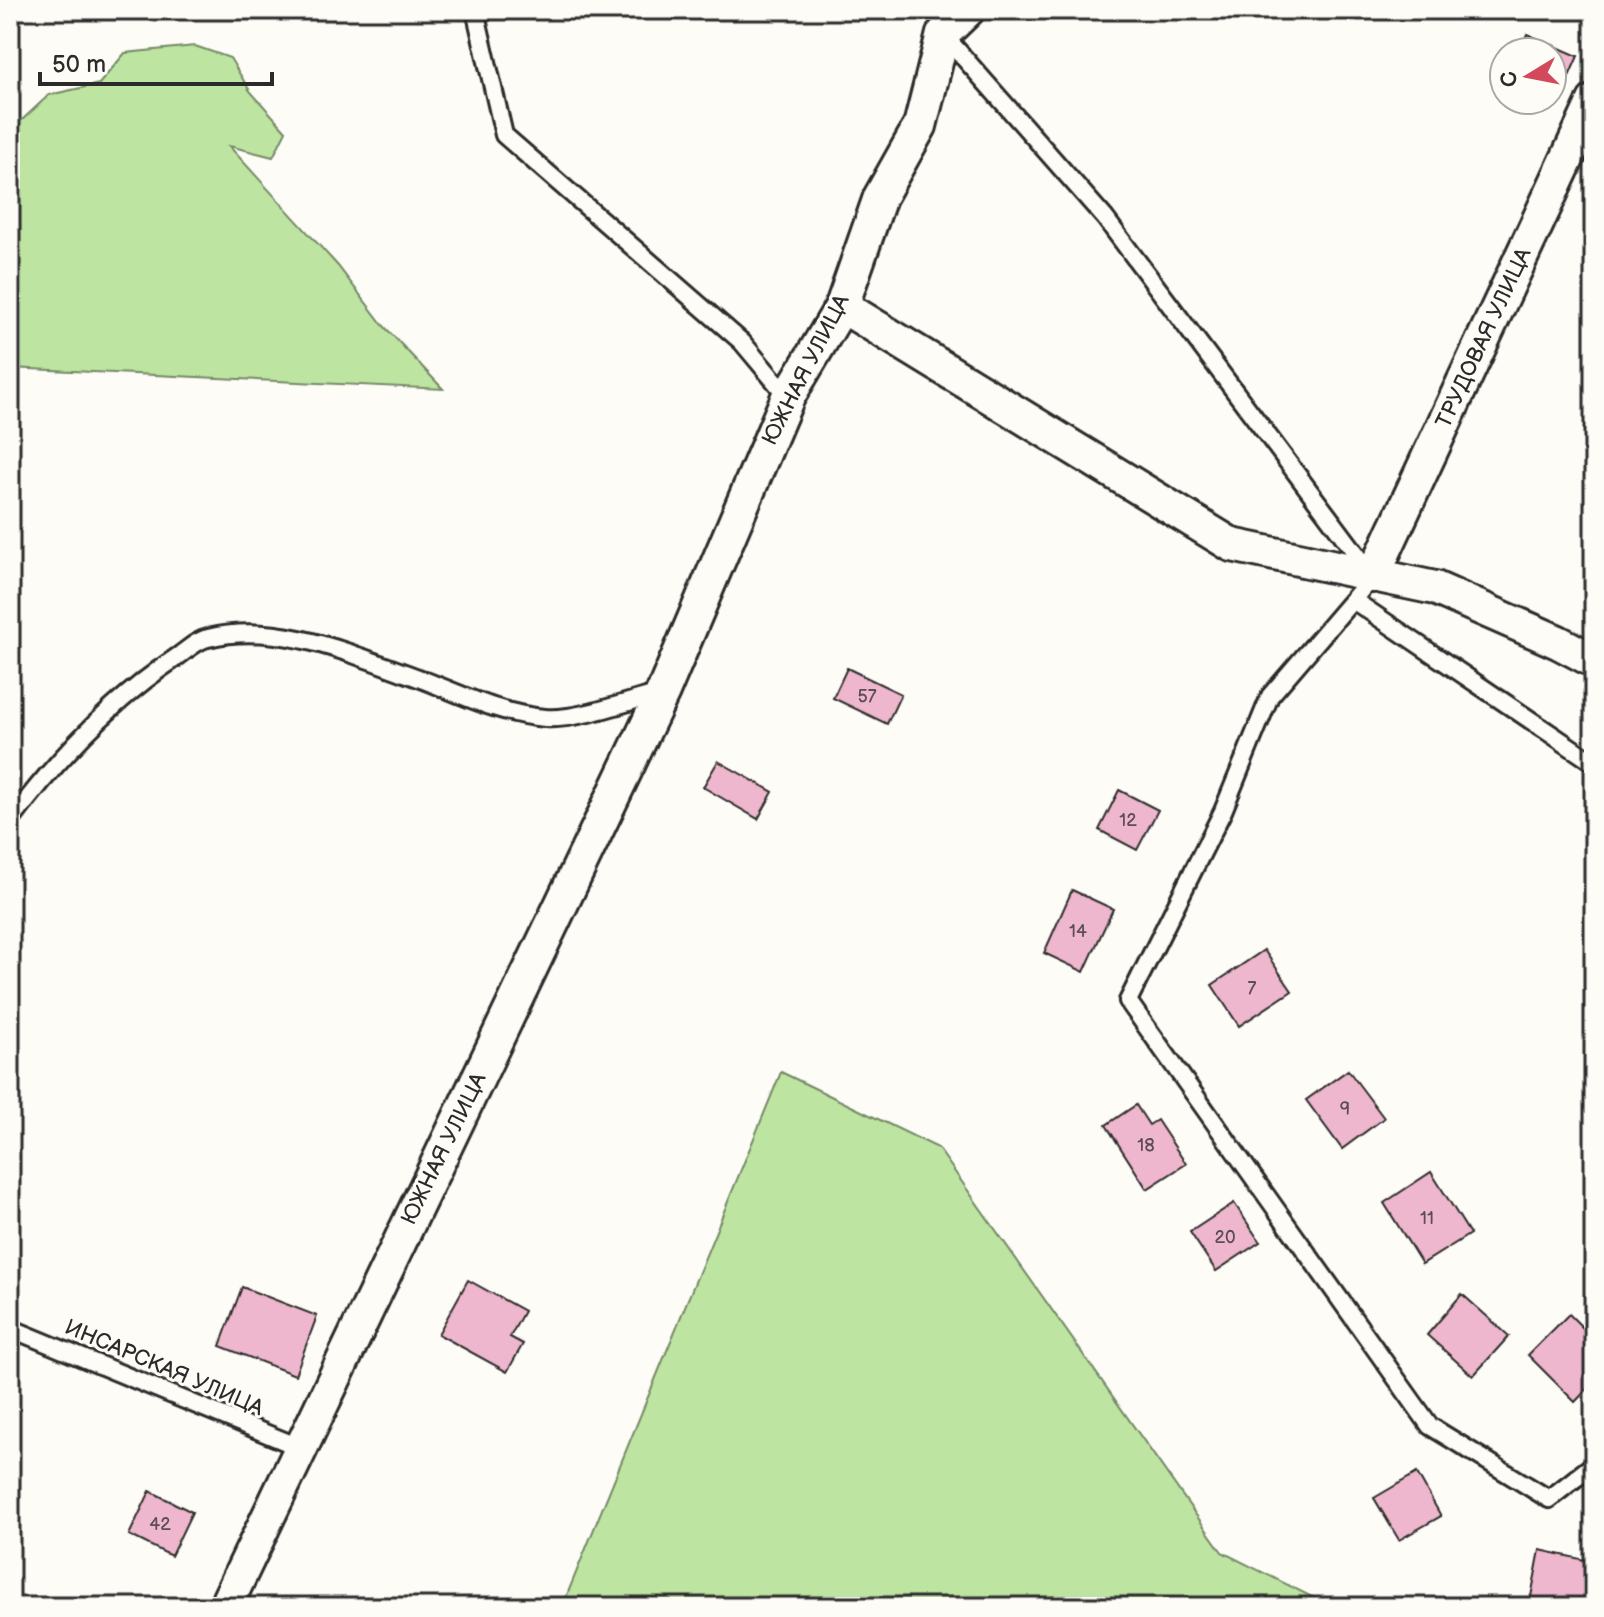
<svg xmlns="http://www.w3.org/2000/svg" width="1604" height="1617" font-family="'Balsamiq Sans',sans-serif">
	<rect width="100%" height="100%" fill="#fdfcf7"/>
	<filter id="ink" filterUnits="userSpaceOnUse"><feTurbulence type="fractalNoise" baseFrequency=".0125" numOctaves="2"/><feDisplacementMap in="SourceGraphic" scale="16" xChannelSelector="R" yChannelSelector="G"/><feConvolveMatrix kernelMatrix="1 2 1 2 8 2 1 2 1" color-interpolation-filters="sRGB"/></filter>
	<g filter="url(#ink)">
		<path fill="#bde5a1" stroke="#748866" stroke-width="2" d="M195,46L230,58L250,91L286,131L273,157L229,146L338,266L383,325L443,389L10,368V116L22,120L49,95L99,84L125,53Z
			M781,1072L938,1148L1222,1552L1332,1607H562Z"/>
		<path fill="#efb7cd" stroke="#2b2b2b" stroke-width="2" d="M1527,34L1578,56L1557,104L1549,100H1552V52H1519Z
			M847,668L901,694L887,724L833,698Z
			M718,761L773,792L758,819L703,787Z
			M1119,790L1158,810L1137,850L1099,830Z
			M1072,890L1113,909L1084,972L1044,953Z
			M1264,950L1292,991L1239,1026L1212,985Z
			M1348,1070L1384,1118L1342,1149L1306,1100Z
			M1136,1105L1149,1125L1157,1120L1186,1164L1147,1189L1106,1125Z
			M1431,1172L1470,1234L1422,1264L1384,1203Z
			M1234,1203L1260,1242L1216,1271L1190,1232Z
			M468,1280L524,1311L510,1337L523,1344L507,1372L438,1334Z
			M242,1287L317,1316L295,1375L220,1346Z
			M1462,1294L1509,1336L1473,1376L1427,1335Z
			M1569,1314L1594,1339V1382L1575,1402L1528,1355Z
			M1417,1473L1441,1516L1399,1540L1374,1498Z
			M150,1491L192,1512L171,1556L129,1535Z
			M1540,1550L1594,1562V1583L1589,1607H1529Z"/>
		<g fill="none" stroke-linecap="round" stroke-linejoin="round">
			<g stroke="#2b2b2b" stroke-width="22">
				<path id="lane" d="M475,10L504,135L742,342L788,397
					M943,34L1105,218L1373,576L1270,696L1223,811L1128,1001L1430,1426L1549,1499L1594,1464
					M1353,600L1594,763
					M10,822C57,759 111,701 177,657C186,651 197,640 208,638C277,621 349,653 413,676C457,692 497,714 545,718C575,721 633,700 663,692
					M10,1328L301,1448"/>
			</g>
			<g stroke="#2b2b2b" stroke-width="38">
				<path id="street" d="M842,306L1232,545L1435,588L1558,642L1594,661
					M1373,576L1594,101
					M225,1607L663,692L788,397L842,306L880,197L920,126L943,34L968,10"/>
			</g>
			<use href="#lane" stroke="#fdfcf7" stroke-width="16"/>
			<use href="#street" stroke="#fdfcf7" stroke-width="32"/>
		</g>
	</g>
	<g text-anchor="middle" dominant-baseline="central" stroke-width="6" stroke-linejoin="round" paint-order="stroke">
		<g font-size="18" fill="#5c4e54">
			<text x="867" y="696">57</text>
			<text x="1128" y="820">12</text>
			<text x="1078" y="931">14</text>
			<text x="1252" y="988">7</text>
			<text x="1345" y="1109">9</text>
			<text x="1146" y="1145">18</text>
			<text x="1427" y="1218">11</text>
			<text x="1225" y="1237">20</text>
			<text x="160" y="1524">42</text>
		</g>
		<g font-size="22" fill="#2b2b2b" stroke="#fdfcf7">
			<text transform="translate(1484 338) rotate(-65)">ТРУДОВАЯ УЛИЦА</text>
			<text transform="translate(806 370) rotate(-63)">ЮЖНАЯ УЛИЦА</text>
			<text transform="translate(444 1149) rotate(-64)">ЮЖНАЯ УЛИЦА</text>
			<text transform="translate(164 1368) rotate(23)">ИНСАРСКАЯ УЛИЦА</text>
		</g>
	</g>
	<rect width="1604" height="1617" fill="none" stroke="#fdfcf7" stroke-width="40"/>
	<rect x="20" y="20" width="1564" height="1577" fill="none" stroke="#2b2b2b" stroke-width="3" filter="url(#ink)"/>
	<g transform="translate(1528 76) rotate(260)"><circle r="38" fill="#fdfcf7" stroke="#a9a8a5" stroke-width="2"/>
	<path d="M0-6L14 30L0 20L-14 30Z" fill="#d1495b"/>
	<text y="-12" font-size="22" font-weight="bold" text-anchor="middle" fill="#2b2b2b">С</text>
	</g>
	<path d="M40 72v12h232v-12" fill="none" stroke="#2b2b2b" stroke-width="4"/>
	<text x="52" y="72" font-size="24" fill="#2b2b2b" stroke="#fdfcf7" stroke-width="6" paint-order="stroke">50 m</text>
</svg>
